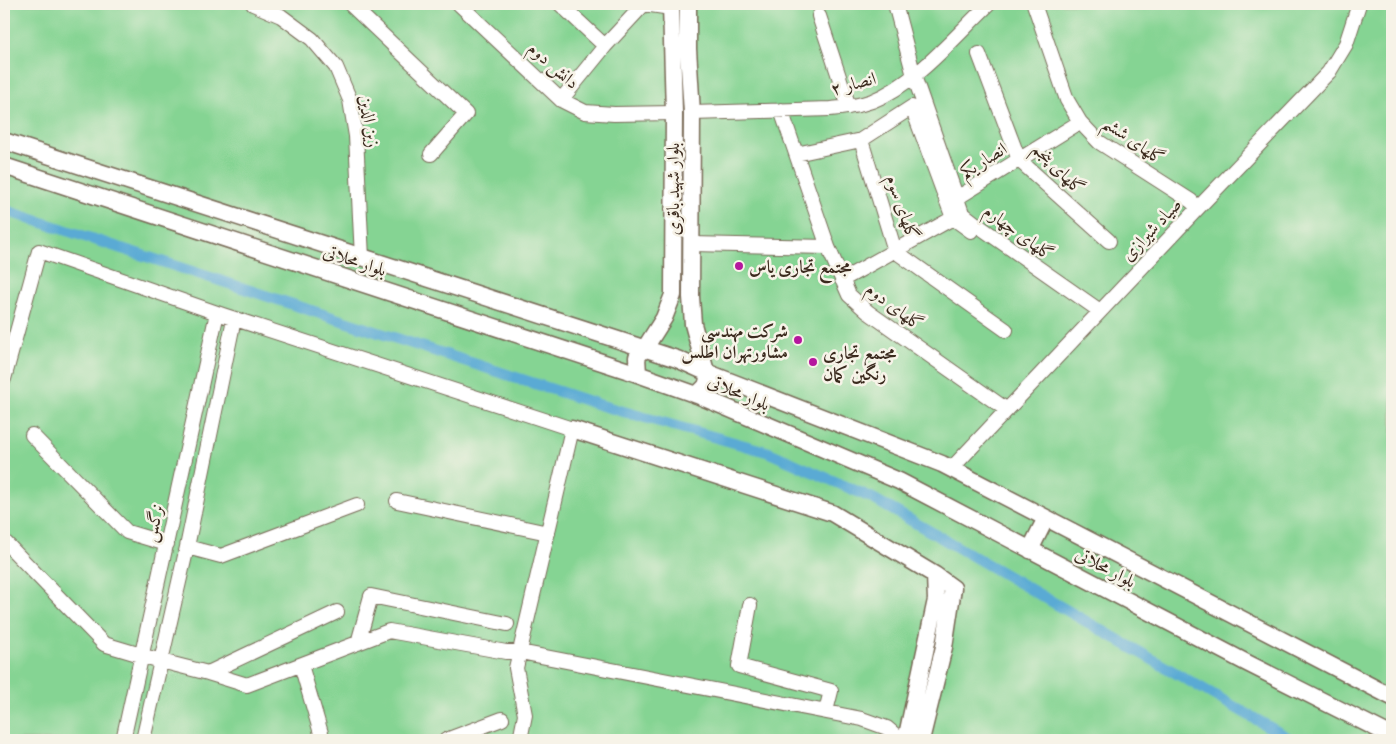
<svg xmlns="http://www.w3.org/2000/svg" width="1396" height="744" font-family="'Gentium Book Plus',Amiri,serif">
	<rect width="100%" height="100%" fill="#f7f3e8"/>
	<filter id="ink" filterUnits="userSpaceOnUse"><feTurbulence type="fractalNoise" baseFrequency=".02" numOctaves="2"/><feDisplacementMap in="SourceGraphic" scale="10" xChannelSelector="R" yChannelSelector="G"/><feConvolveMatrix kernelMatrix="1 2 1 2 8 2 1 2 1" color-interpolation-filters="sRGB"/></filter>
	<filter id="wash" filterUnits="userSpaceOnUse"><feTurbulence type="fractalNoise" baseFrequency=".0096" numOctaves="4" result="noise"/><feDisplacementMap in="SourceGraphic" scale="20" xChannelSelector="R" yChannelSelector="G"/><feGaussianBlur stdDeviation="1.12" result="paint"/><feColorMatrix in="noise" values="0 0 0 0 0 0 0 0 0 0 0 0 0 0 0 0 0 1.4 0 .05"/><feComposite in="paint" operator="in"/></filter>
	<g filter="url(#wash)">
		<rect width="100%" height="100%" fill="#ebe1c0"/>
		<path fill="#85d493" stroke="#607f58" d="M4,4H1392V740H4Z"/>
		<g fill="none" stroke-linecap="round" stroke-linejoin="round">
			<path stroke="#5aaad4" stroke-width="11" d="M4,210L600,405L768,452L872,498L1292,740"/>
		</g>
	</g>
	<g filter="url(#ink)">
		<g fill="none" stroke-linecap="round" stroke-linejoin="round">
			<g stroke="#796a57" stroke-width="16">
				<path id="minor" d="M253,4L281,16L312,39L336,67L350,100L356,136L362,258
					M350,4L466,114L431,154
					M459,4L561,100L585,112L614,114L674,113
					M560,4L605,46
					M644,4L671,8
					M895,4L914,76L962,213L980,227L1100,311
					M1034,4L1067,100L1080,122L1099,142L1191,201L1198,208
					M819,16L849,107
					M979,54L1019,160L1109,241
					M561,100L605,46L644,4
					M781,110L828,247L849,295L868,312L1007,410
					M692,113L830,109C845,108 858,106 872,101C916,84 955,36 989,4
					M861,140L912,107L953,218L971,231
					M796,154L861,140L895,251L1006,330
					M957,198L1080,122
					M692,244L828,247
					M842,280L953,218
					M4,379L39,251L223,315L572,429L516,668L525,715L520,740
					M32,435L127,532L167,544
					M951,469L1198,208L1329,72L1346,44L1359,4
					M397,501L548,533
					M6,543L104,644L161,661L208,673L247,685L389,631L506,652H520L862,719L887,728L901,740
					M187,547L221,556L357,505
					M750,605L739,666L831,691L826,711
					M358,643L371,596L507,624
					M301,665L323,740
					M208,673L337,612
					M123,740L217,313
					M143,740L187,547L234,319
					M446,740L502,719"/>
			</g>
			<g stroke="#796a57" stroke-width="19">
				<path id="tertiary" d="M688,4V49L692,113L691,297L693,324L708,379L706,386L697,395
					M4,141L677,359L706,372L942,464L1392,697
					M4,166L632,372L697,395L899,481L1247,663L1392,736
					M638,374L637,357L645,348L664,318L673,295L674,113L671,4
					M572,429L832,513L935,575L953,588L944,647L921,740
					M1030,550L1046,518
					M906,740L936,600L935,575"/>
			</g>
			<use href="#minor" stroke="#fff" stroke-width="14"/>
			<use href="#tertiary" stroke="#fff" stroke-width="16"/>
		</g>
	</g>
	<g fill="#b5179e" stroke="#f7f3e8" stroke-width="2">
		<circle cx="739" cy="266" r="5"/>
		<circle cx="798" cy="340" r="5"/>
		<circle cx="813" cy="362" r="5"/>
	</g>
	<g text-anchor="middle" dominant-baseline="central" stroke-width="5" stroke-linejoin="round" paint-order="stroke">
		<g font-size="18" fill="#3b2a1e" stroke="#f7f3e8">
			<text transform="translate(554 65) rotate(41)">دانش دوم</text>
			<text transform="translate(853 83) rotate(-15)">انصار ۲</text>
			<text transform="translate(370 121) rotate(81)">زین الدین</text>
			<text transform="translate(1134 140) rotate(35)">گلهای ششم</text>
			<text transform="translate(983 160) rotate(-32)">انصار یکم</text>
			<text transform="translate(1059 168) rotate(45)">گلهای پنجم</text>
			<text transform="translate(672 189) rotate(-90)">بلوار شهید باقری</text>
			<text transform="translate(903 207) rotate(71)">گلهای سوم</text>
			<text transform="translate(1151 229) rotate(-47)">صیاد شیرازی</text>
			<text transform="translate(1019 232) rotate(36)">گلهای چهارم</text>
			<text transform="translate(355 260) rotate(18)">بلوار محلاتی</text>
			<text transform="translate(895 306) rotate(37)">گلهای دوم</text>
			<text transform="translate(739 392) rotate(23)">بلوار محلاتی</text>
			<text transform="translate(153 523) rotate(-78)">نرگس</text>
			<text transform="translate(1106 567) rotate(28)">بلوار محلاتی</text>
		</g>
		<g font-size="18" font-weight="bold" fill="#3b2a1e" stroke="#f7f3e8" text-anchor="start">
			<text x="749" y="266">مجتمع تجاری یاس</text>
			<text x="788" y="330" text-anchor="end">شرکت مهندسی<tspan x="788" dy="21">مشاورتهران اطلس</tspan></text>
			<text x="823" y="352">مجتمع تجاری<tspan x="823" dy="21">رنگین کمان</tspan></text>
		</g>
	</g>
	<rect width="1396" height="744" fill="none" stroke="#f7f3e8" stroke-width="20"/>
</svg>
